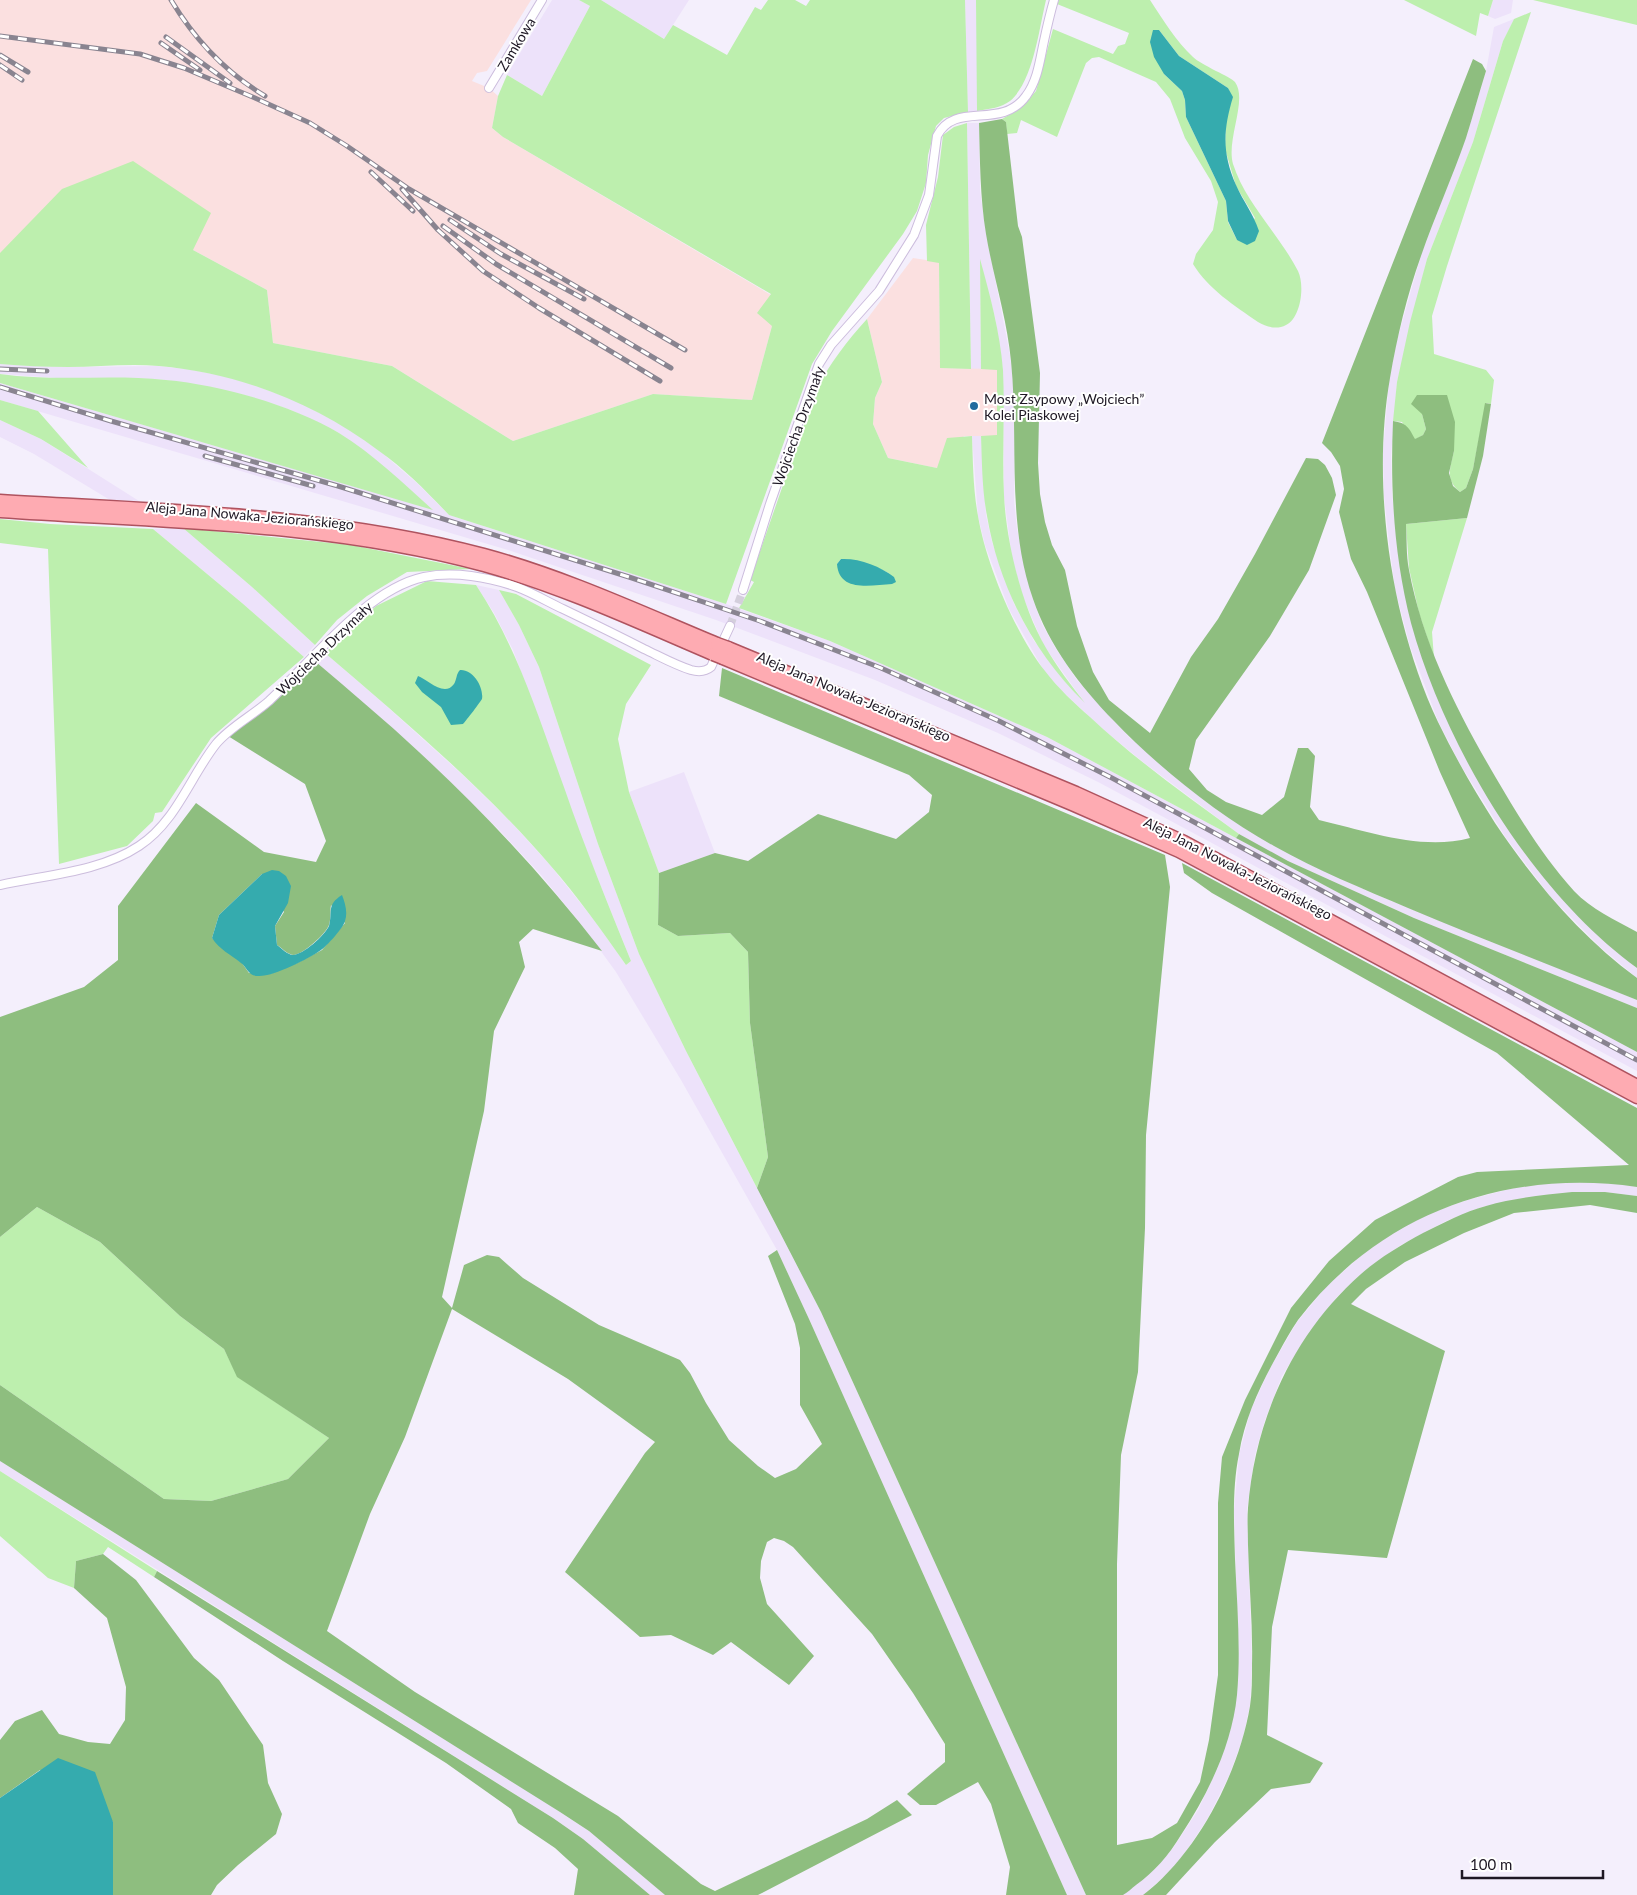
<svg xmlns="http://www.w3.org/2000/svg" width="1637" height="1895" font-family="Lato,sans-serif">
	<rect width="100%" height="100%" fill="#f4effc"/>
	<path fill="#ede2fa" d="M552,0H579L590,6L542,96L507,75Z
		M601,0H689L664,39Z
		M965,0H976L977,24V111L968,112Z
		M1493,0H1513L1511,13L1495,19L1488,16Z
		M1514,19L1503,41L1473,142L1427,259L1397,382L1391,456L1392,494L1397,541L1419,649L1430,679L1445,715L1492,803L1536,867L1605,942L1637,968V978L1599,946L1550,896L1506,838L1460,764L1438,721L1410,646L1395,589L1389,542L1384,496L1383,452L1389,380L1396,344L1421,255L1466,137L1486,71L1494,27Z
		M967,123H979L980,191L986,232L1010,355L1015,399L1014,501L1017,529L1032,597L1042,624L1056,649L1077,680L1130,738L1274,846L1372,893L1637,1000V1008L1414,918L1288,861L1264,849L1239,834L1143,762L1105,731L1063,692L1044,671L1009,609L985,545L978,516L972,436H981L986,515L992,542L1014,604L1034,641L1082,699L1044,646L1023,597L1012,558L1004,497L1003,369L995,317L980,261L981,369H971Z
		M0,364L67,367L158,366L186,369L224,376L248,383L297,401L344,426L381,452L418,484L449,515L726,604L830,641L1047,737L1637,1052V1071L1100,783L998,733L875,680L716,620L508,550L0,400V383L432,509L376,460L339,433L291,410L245,395L167,380L130,378L70,379L0,374Z
		M0,420L41,439L139,501L110,500L34,454L0,437Z
		M183,528L252,587L315,645L304,657L242,603L153,529Z
		M476,585L499,590L519,625L539,667L598,844L639,954L686,1051L821,1312L1086,1895H1067L809,1319L777,1250L681,1080L616,972L584,928L541,875L500,831L418,751L316,662L325,653L382,702L465,777L510,821L550,865L594,920L626,965L631,961L585,847L513,650L494,613Z
		M684,772L715,853L659,873L629,792Z
		M1557,1182H1608L1637,1187V1196L1605,1192L1485,1206L1446,1221L1401,1245L1362,1273L1337,1297L1309,1333L1282,1376L1265,1420L1255,1455L1247,1510L1252,1663L1250,1705L1243,1738L1229,1776L1208,1818L1183,1856L1166,1875L1143,1895H1122L1156,1868L1173,1848L1198,1810L1217,1769L1230,1731L1237,1696L1238,1655L1234,1510L1239,1455L1250,1412L1269,1370L1297,1322L1325,1288L1364,1253L1402,1227L1435,1211L1471,1199L1518,1187Z
		M0,1461L560,1812L589,1831L665,1895H650L583,1839L553,1818L0,1471Z"/>
	<path fill="#fbe0e0" d="M0,0H531L487,71L477,73L472,81L489,88L498,96L492,128L503,137L771,295L772,326L752,400L653,394L513,441L392,366L273,343L267,290L193,250L0,253Z
		M913,258L939,262L940,368L997,369V436H964L937,468L888,458L873,424L875,398L882,382L867,319Z"/>
	<path fill="#bdefae" fill-rule="evenodd" d="M579,0H601L664,39L673,25L727,55L755,7L761,10L768,0H795L806,6L810,0H965L968,112L944,118L936,126L928,155L926,183L917,211L903,234L832,331L812,364L726,604L449,515C427,492 405,469 379,451C315,403 239,373 159,366C129,363 98,367 68,367C45,367 23,366 0,364V253L62,189L133,161L211,213L193,250L267,290L273,343L392,366L513,441L653,394L752,400L772,326L757,313L771,294L503,137L492,128L498,96L507,75L542,96L590,6Z
		M976,0H1046C1039,29 1033,82 1010,101C1001,108 988,109 977,111Z
		M1059,0H1150C1163,20 1176,41 1193,57C1201,65 1231,77 1235,82C1248,100 1226,139 1233,164C1246,204 1279,234 1298,271C1305,285 1301,318 1286,325C1277,330 1266,327 1258,322C1235,306 1208,289 1193,264L1196,254L1213,230L1218,202L1211,181L1185,138L1170,99L1156,82L1099,57L1092,58L1086,63L1057,137L1021,120L1017,133L1007,134L1006,122L1002,119L1022,107L1036,91L1053,29L1113,54L1118,46L1125,44L1129,33L1057,4ZM1159,30L1179,56L1228,88L1232,97L1226,121L1225,149L1236,186L1255,218L1237,240L1228,222L1226,201L1186,117L1185,100L1182,91L1164,74Z
		M1404,0H1493L1488,16L1480,13L1476,36Z
		M1533,0H1637V25Z
		M1531,12L1447,266L1432,316L1434,354L1486,370L1494,380L1491,404L1486,403L1473,469L1466,488L1460,492C1445,480 1450,468 1454,451L1422,414L1426,429L1423,435L1414,440L1402,422L1393,421L1397,382L1410,322L1427,259L1473,142L1503,41L1514,19Z
		M967,123L971,369L940,368L939,263L927,261L926,225L938,177L943,135L954,127Z
		M980,259C990,295 1000,332 1003,370C1005,412 1002,454 1004,495C1006,541 1022,608 1046,648C1057,667 1071,685 1085,703C1034,654 999,587 987,516C982,490 982,462 981,436L997,435V370L981,369Z
		M867,319L882,382L875,398L873,424L888,458L937,468L947,438L972,436C973,462 973,489 978,516C986,564 1015,633 1045,671C1058,688 1074,703 1090,717C1136,760 1188,797 1239,834L1236,838L1047,737L830,641L739,608L754,582L750,580L816,390C830,363 847,341 867,319ZM841,559C859,561 874,565 890,574L837,564Z
		M0,374C55,382 111,374 166,380C221,385 292,405 339,433C373,454 403,483 433,510L0,383Z
		M0,400L38,411L88,468L41,439L0,420Z
		M1467,518L1432,632L1434,658L1419,613L1409,568L1406,524Z
		M0,519L50,524L153,529L242,603L304,657L211,738L162,812L155,813L153,821L127,846L59,864L48,549L0,543Z
		M183,528L351,545L471,569L407,572L367,596L337,620L315,645L252,587Z
		M427,581L476,585C518,648 539,719 565,790C585,848 608,904 631,961L626,965C602,931 578,897 550,865C483,787 403,720 325,653L376,606Z
		M499,590L516,594L651,665L626,704L618,739L629,792L659,873L658,925L678,936L730,933L748,952L750,1023L768,1157L757,1188L686,1051L639,954L598,844L539,667L519,625Z
		M37,1207L100,1242L180,1316L224,1349L238,1377L329,1438L288,1479L211,1501L164,1499L0,1385V1237Z
		M0,1471L157,1571L154,1577L108,1547L103,1554L76,1561L74,1588L48,1578L0,1536Z"/>
	<path fill="#8ebe7f" fill-rule="evenodd" d="M1473,59L1482,64L1486,71C1479,93 1473,116 1466,138C1452,178 1435,216 1421,256C1407,295 1397,337 1390,378C1371,487 1391,622 1438,722C1455,757 1474,790 1495,823C1534,881 1580,936 1637,978V1000C1561,969 1484,940 1408,908C1363,889 1317,870 1274,846C1219,816 1157,766 1114,721C1080,686 1049,646 1033,599C1006,522 1019,440 1011,361C1007,318 993,276 986,234C980,197 980,160 979,123L1002,119L1006,122L1018,226L1022,237L1040,373L1038,463L1040,494L1045,522L1052,545L1065,570L1077,626L1093,672L1109,700L1150,733L1191,657L1218,619L1255,554L1306,458L1318,459L1325,465L1332,478L1336,495L1309,570L1270,636L1196,740L1189,769L1207,790L1226,802L1262,815L1284,797L1298,748H1308L1315,756L1310,807L1319,820C1367,831 1421,851 1470,838L1440,772L1367,592L1351,559L1339,512L1344,489L1340,466L1331,452L1322,443Z
		M1417,395H1447L1455,422L1454,451L1449,473L1453,486L1460,492L1466,488L1473,469L1485,403L1491,404L1483,456L1467,518L1406,524C1407,539 1406,555 1409,570C1423,645 1458,713 1496,778C1519,817 1543,857 1574,891C1591,909 1615,920 1637,932V968C1532,892 1445,747 1411,623C1394,557 1390,488 1393,421C1407,423 1409,428 1415,439L1423,435L1426,429L1422,414L1411,404Z
		M316,662C351,692 386,721 419,752C486,814 547,880 602,951L533,929L519,942L525,967L494,1031L484,1111L442,1297L452,1308L464,1265L487,1255L499,1257L523,1278L599,1325L680,1360L690,1373L706,1403L729,1440L758,1466L775,1478L796,1469L822,1444L800,1405V1348L795,1324L768,1256L777,1250L809,1319L1067,1895H1006L1010,1867L991,1804L978,1782L936,1805H920L907,1794L945,1762V1744L913,1693L872,1634L793,1547L784,1541L774,1538L767,1542L761,1561L760,1578L767,1604L814,1656L789,1685L731,1642L713,1655L671,1635L640,1637L565,1572L645,1453L655,1442L568,1379L452,1309L405,1437L370,1514L327,1631L415,1692L618,1816L701,1884L715,1891L867,1819L897,1800L912,1815L758,1895H665L589,1831L560,1812L0,1461V1385L164,1499L211,1501L288,1479L329,1438L237,1377L224,1349L180,1316L100,1242L37,1207L0,1237V1017L84,987L118,960V906L196,803L264,852L316,862L326,841L305,784L228,736C260,715 290,690 316,662ZM262,874L284,912L275,926L277,945C282,948 288,955 294,955C303,954 326,934 329,925C331,919 330,911 331,905L345,923L322,950L297,963L270,974L249,973L242,963L212,938L219,915Z
		M722,668L1165,855L1170,887L1146,1135L1145,1228L1138,1372L1121,1455L1117,1564V1845L1152,1838L1177,1823L1200,1782L1209,1740L1218,1675V1503L1222,1457L1245,1400L1291,1308L1329,1261L1375,1220L1458,1177L1477,1172L1629,1165L1497,1053L1212,893L1184,873L1182,863L1637,1108V1187C1506,1168 1379,1214 1298,1320C1291,1330 1285,1341 1279,1352C1261,1384 1245,1417 1239,1454C1232,1488 1234,1524 1235,1559C1237,1604 1241,1650 1237,1695C1232,1745 1208,1794 1181,1835C1169,1855 1154,1872 1136,1885C1132,1888 1127,1893 1123,1895C1115,1895 1095,1895 1086,1895L821,1312L757,1188L768,1157L750,1023L748,952L730,933L678,936L658,925L659,873L715,853L748,861L818,814L896,839L929,812L932,795L909,775L719,696Z
		M1239,834L1288,861L1414,918L1637,1008V1052L1236,838Z
		M1572,1192H1605L1637,1196V1213L1590,1205L1514,1213L1464,1233L1405,1262L1366,1289L1351,1304L1445,1351L1387,1558L1288,1550L1272,1627L1267,1735L1323,1763L1310,1783L1271,1789L1215,1842L1166,1895H1143C1197,1854 1239,1773 1250,1706C1252,1693 1252,1678 1252,1665C1253,1625 1249,1585 1248,1545C1248,1533 1247,1520 1248,1508C1255,1419 1293,1334 1361,1274C1379,1258 1401,1245 1423,1233C1443,1223 1464,1212 1486,1206C1514,1198 1543,1195 1572,1192Z
		M103,1554L136,1580L194,1658L219,1680L263,1745L268,1783L282,1814L276,1834L238,1865L217,1885L211,1895H113V1822L40,1770L0,1798V1740L15,1721L42,1710L59,1734L88,1742L110,1744L125,1720L126,1687L107,1618L74,1588L76,1561Z
		M157,1571L553,1818L583,1839L650,1895H574L578,1869L555,1848L518,1823L511,1809L446,1763L283,1661L154,1577Z"/>
	<path fill="#35abae" d="M1153,30H1159L1179,56L1228,88L1233,97C1223,130 1222,153 1236,185C1243,201 1253,213 1259,231L1255,241L1247,245L1237,240L1228,221L1226,201L1186,117L1185,100L1182,91L1164,74L1154,57L1150,42Z
		M841,559C859,558 880,566 894,577L896,582L892,584C872,585 839,593 837,564Z
		M460,670C473,669 484,687 482,699C481,701 466,721 463,724L451,725L441,707L422,692L415,683L418,676C427,679 444,698 454,684C457,679 456,674 460,670Z
		M272,870L279,871L286,876L291,886L288,903L275,926L277,945C281,948 288,955 293,955C303,955 325,935 329,926C333,912 326,905 342,895C345,903 348,912 345,921C344,927 326,947 321,950C308,959 273,977 258,976C248,976 247,967 241,963C230,954 220,950 212,938L219,915L262,874Z
		M58,1758L95,1772L113,1822V1895H0V1798Z"/>
	<g fill="none" stroke-linecap="round" stroke-linejoin="round">
		<path stroke="#d4cfdc" stroke-width="8" stroke-dasharray="8 4" stroke-linecap="butt" d="M730,626L743,590"/>
		<g stroke="#ccbddd" stroke-width="10">
			<path id="minor" d="M489,88L542,0
				M743,590L770,504L819,364L831,345L879,291L914,235L929,195L937,136C955,100 1001,131 1026,96C1038,80 1040,59 1044,41C1047,27 1050,14 1054,0
				M0,885C45,875 100,872 139,846C176,822 190,777 216,744C230,727 252,716 269,701C312,661 367,589 424,577C454,571 489,577 517,587C533,593 548,602 563,609C590,622 617,635 644,649C659,656 675,665 691,670C698,672 705,672 711,667L730,626"/>
		</g>
		<g stroke="#af535f" stroke-width="15">
			<path id="primary" d="M0,501C162,511 326,513 484,555C565,577 640,612 717,644
				M0,511C161,522 327,522 484,565C563,587 638,622 713,654
				M728,648L1076,793L1184,842L1637,1086
				M723,658L1072,804L1179,851L1637,1097"/>
		</g>
		<use href="#minor" stroke="#fff" stroke-width="8"/>
		<use href="#primary" stroke="#feabb2" stroke-width="12"/>
		<g stroke="#898490" stroke-width="5">
			<path id="rail" d="M171,0C195,40 225,72 265,96
				M0,36L140,54L184,68L255,98L310,123L347,146L409,189L685,350
				M166,37L230,83
				M161,43L200,70
				M0,55L28,72
				M0,65L22,80
				M371,172L413,211
				M402,189L438,230L483,271L539,308L660,381
				M450,220L501,254L584,299
				M443,226L496,264L671,368
				M0,369L47,371
				M0,387L111,421L338,486L629,577L760,621L881,668L999,721L1112,778L1637,1060
				M205,456L313,486"/>
		</g>
		<use href="#rail" stroke="#fff" stroke-width="3" stroke-dasharray="9" stroke-linecap="butt"/>
		<g stroke="#af535f" stroke-width="15" stroke-linecap="butt">
			<path id="primary-bridge" d="M717,644L728,648
				M713,654L723,658"/>
		</g>
		<use href="#primary-bridge" stroke="#feabb2" stroke-width="12"/>
	</g>
	<circle fill="#206a9e" stroke="#fff" stroke-width="2" cx="974" cy="406" r="5"/>
	<g text-anchor="middle" dominant-baseline="central" stroke-width="4" stroke-linejoin="round" paint-order="stroke">
		<g font-size="14" fill="#1e1824" stroke="#fff">
			<text transform="translate(516 44) rotate(-59)">Zamkowa</text>
			<text transform="translate(798 426) rotate(-70)">Wojciecha Drzymały</text>
			<text transform="translate(250 515) rotate(5)">Aleja Jana Nowaka-Jeziorańskiego</text>
			<text transform="translate(324 648) rotate(-44)">Wojciecha Drzymały</text>
			<text transform="translate(854 696) rotate(23)">Aleja Jana Nowaka-Jeziorańskiego</text>
			<text transform="translate(1238 868) rotate(27)">Aleja Jana Nowaka-Jeziorańskiego</text>
		</g>
		<g font-size="14" fill="#1e1824" stroke="#fff" text-anchor="start">
			<text x="984" y="398">Most Zsypowy „Wojciech”<tspan x="984" dy="16">Kolei Piaskowej</tspan></text>
		</g>
	</g>
	<path d="M1462 1870v8h141v-8" fill="none" stroke="#1e1824" stroke-width="2.5"/>
	<text x="1470" y="1870" font-size="15" fill="#1e1824" stroke="#ffffff" stroke-width="4" paint-order="stroke">100 m</text>
</svg>
